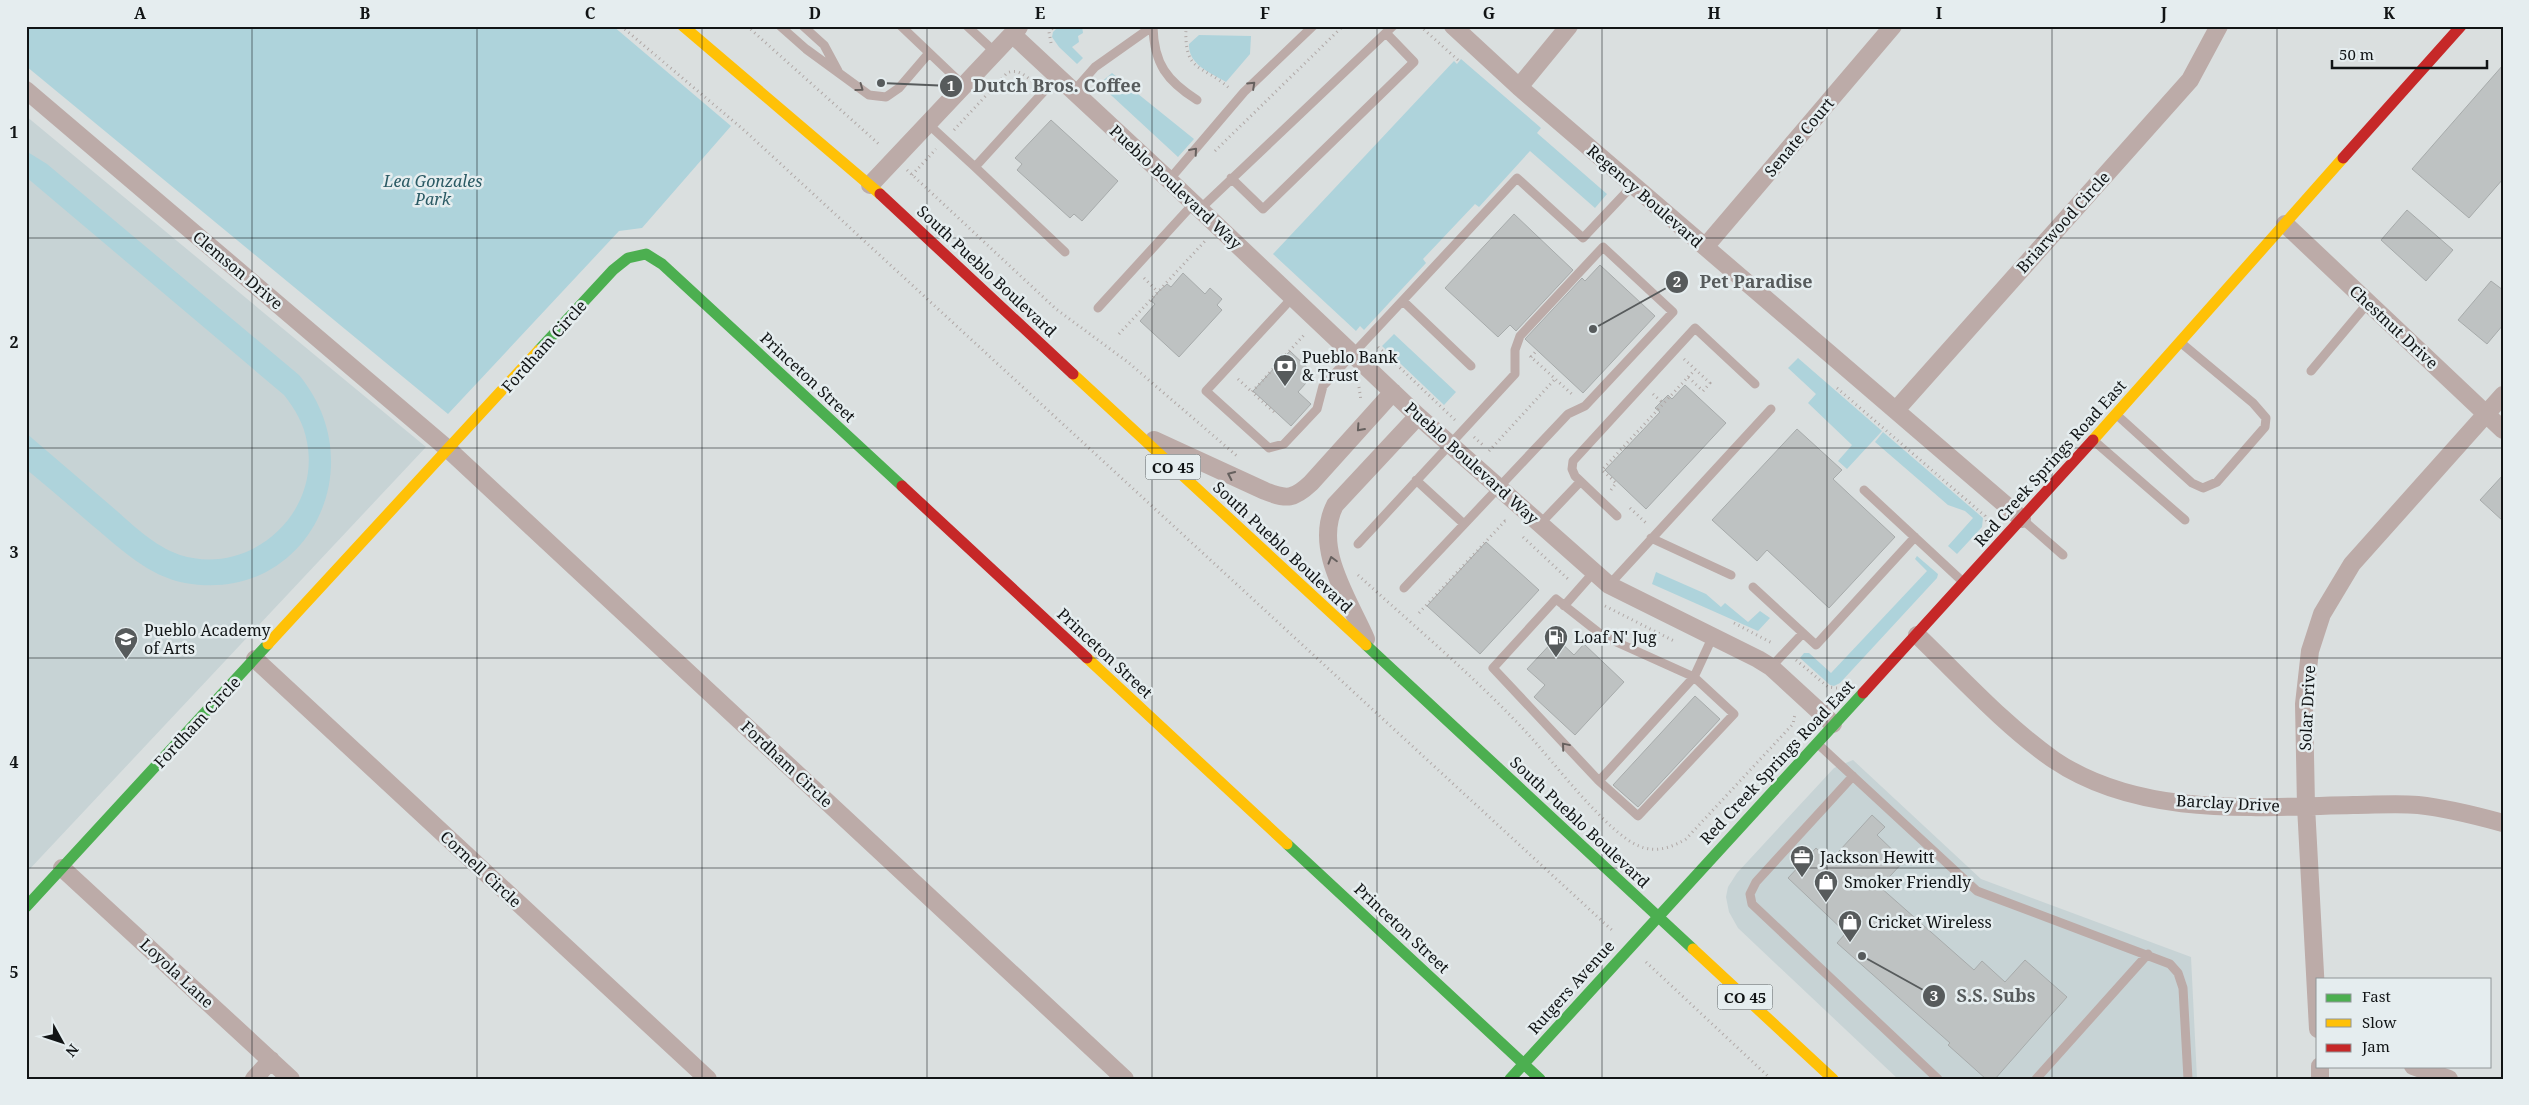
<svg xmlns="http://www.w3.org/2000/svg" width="2529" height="1105" font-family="'Noto Serif',serif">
	<rect width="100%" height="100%" fill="#dadfdf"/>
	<path fill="#c7d3d5" d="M26,116L426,447L26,873Z
		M1853,760L1981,879L2191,957L2197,1079H1898L1738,928L1729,912L1726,897L1728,887L1737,873L1834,768Z"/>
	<path fill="#aed3db" d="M26,26H613L731,126L642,228L619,231L448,414L26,66Z
		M1059,26H1082L1083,33L1078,36L1079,42L1072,47L1083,58L1077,64L1059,47L1052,37L1053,32Z
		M1199,35L1251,36L1250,54L1226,82C1211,73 1188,65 1189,44Z
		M1461,59L1541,128L1537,133L1607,194L1595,208L1530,151L1479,207L1475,204L1423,259L1426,263L1364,330L1360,326L1356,331L1273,254L1454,61L1457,64Z
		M1112,73L1194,139L1178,157L1099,84Z
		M26,151L47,164L299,375C376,468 305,605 185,583C148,576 121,549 93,526C71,507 49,488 26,469V433C54,457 82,481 110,505C131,523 152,545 180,555C250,577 321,514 307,442C304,424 295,409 284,395L26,177Z
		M1394,334L1456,392L1444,405L1382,346Z
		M1798,358L1882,431L1847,469L1838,461L1852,445L1808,403L1816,394L1788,368Z
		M1883,432L1983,518L1982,527L1957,554L1948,546L1973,518L1965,511L1948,505L1875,442Z
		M1917,556L1938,574L1937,578L1840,683L1834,686L1830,685L1800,658L1804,653H1809L1831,673L1927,571L1915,559Z
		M1656,572L1706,594L1721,607L1725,603L1748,622L1760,611L1770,618L1758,631L1652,584Z"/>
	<path fill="#bec2c2" stroke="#a7abab" d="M2503,65V179L2469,218L2412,169Z
		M1051,120L1118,181L1082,221L1074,214L1070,218L1017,170L1022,164L1015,158Z
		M2407,210L2453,250L2426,281L2381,240Z
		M1514,214L1573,270L1516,331L1510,325L1498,337L1445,288Z
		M1600,265L1655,316L1583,393L1525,339L1582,278L1585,281Z
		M1183,273L1205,294L1210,288L1222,299L1217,305L1222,310L1179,357L1140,321L1155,304L1151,301L1158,292L1167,284L1171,287Z
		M2491,281L2503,290V325L2487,344L2458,320Z
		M1290,351L1314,374L1298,392L1311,404L1291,426L1253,391Z
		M1685,385L1726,423L1646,509L1605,470L1660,412L1655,408L1668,395L1672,399Z
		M1797,429L1842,470L1833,479L1895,537L1829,608L1767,550L1757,561L1712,520Z
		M2503,475V521L2480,500Z
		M1486,542L1539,590L1480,654L1427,606Z
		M1556,638L1574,655L1584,644L1624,682L1575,735L1534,697L1545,685L1527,669Z
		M1695,696L1720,719L1638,807L1613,785Z
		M1872,815L1885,827L1877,835L1904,861L1880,887L1974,970L1982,961L2005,982L2025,960L2067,997L1995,1079H1986L1948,1045L1950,1043L1837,943L1846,933L1788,878L1816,848L1830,861Z"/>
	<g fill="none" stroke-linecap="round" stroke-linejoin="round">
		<path stroke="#b0a8a6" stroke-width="3" stroke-dasharray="1 4" stroke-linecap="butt" d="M621,26L745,131L1614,932
			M747,26L881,146
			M1186,26C1184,74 1201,63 1229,88
			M1420,26L1458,60
			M1051,43L1049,32L1055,26
			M954,130L1007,73C1018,68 1026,76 1034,83
			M1215,151L1343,26
			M907,170L1056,309L1129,363L1237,456
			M912,175L936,149
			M1144,278L1158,292
			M1119,334L1205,241
			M1378,347L1455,420
			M1530,356L1574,396
			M1531,357L1537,350
			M1688,377L1695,370
			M1238,379L1252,392
			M1359,387L1361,401
			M1837,388L1985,516L1987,523
			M1653,394L1664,404
			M1274,412L1252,392L1304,335
			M1474,437L1485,447
			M1489,451L1555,379
			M1611,490L1616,483L1602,470L1688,377L1703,391L1710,383L1684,359
			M1630,508L1646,523
			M1523,537L1568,579
			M1358,575C1414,626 1476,678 1527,733C1552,760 1608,834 1639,846C1655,853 1671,848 1686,839L1793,724L1795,714
			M1605,606L1676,642
			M1419,613L1505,521L1508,523
			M1734,623L1772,643
			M1796,660L1828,687L1837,688
			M1646,962L1771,1079"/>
		<path stroke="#bcaba8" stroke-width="9" d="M780,26L806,49L869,95L886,97L899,88L929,53
			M803,26L824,45L838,71
			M901,26L963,85
			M967,26L995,52
			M1153,27C1154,64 1167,81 1197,100
			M1073,92L1095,67L1153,26
			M927,123L975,167L1057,77
			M975,167L1065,252
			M1231,178L1263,209L1414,62L1386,33
			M1169,180L1244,92L1313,26
			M1200,209L1393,26
			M1293,297L1206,391L1269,448L1284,444L1317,409L1323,386L1517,178L1583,238L1633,185
			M1403,301L1471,366
			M1098,308L1194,203
			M2311,371L2368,303
			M2118,416L2192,483L2203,488L2217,482L2265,427L2266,418L2253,403L2180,342
			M2093,440L2185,520
			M1416,480L1464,524
			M1864,490L1962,581
			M1617,516L1575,476L1572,469L1573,461L1695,328L1755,384
			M2023,520L2063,555
			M1540,524L1580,482
			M1651,538L1731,575
			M1358,544L1515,374V350L1520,336L1603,247L1673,312L1585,406L1568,414L1404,588
			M1609,585L1771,409
			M1753,587L1816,645L1915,537
			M1564,606L1594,572
			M1771,667L1803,633
			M1694,677L1734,714L1638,816L1599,781Z
			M1819,745L1977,891L2170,964L2178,973L2183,988L2188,1079
			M1853,776L1756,882L1750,894L1752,904L1938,1079
			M1599,781L1493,668L1556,599L1603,636L1694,677L1713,636
			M2036,1079L2148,954"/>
		<path stroke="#bcaba8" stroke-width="18" d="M1453,26L1519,87L2022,519
			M1012,34L1169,180L1418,416L1609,585L1758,659L1771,667L1833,724
			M1519,87L1569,26
			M26,90L449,450L1125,1079
			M870,185L1019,27
			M2285,224L2503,430
			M1705,247L1893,26
			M1896,410L2190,80L2219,26
			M1154,440L1265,491C1287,500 1294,499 1311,483L1393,392
			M1917,635C1961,677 2004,725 2054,760C2140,818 2255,807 2353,805C2374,805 2397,803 2418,805C2447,808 2474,815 2503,823
			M1366,639C1348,598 1313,548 1335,505L1418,416
			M255,659L708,1079
			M62,868L291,1079
			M2318,1029L2306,806L2304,704L2310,651L2322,614L2352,564L2503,395
			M2320,1066V1079
			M2413,1066L2449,1079
			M254,1079L271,1060"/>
		<path stroke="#4caf50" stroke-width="11" d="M539,350L613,270L628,258L646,254L662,264L902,486
			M1366,645L1693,949
			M1287,844L1540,1079
			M26,907L268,644
			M1510,1079L1863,693"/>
		<path stroke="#ffc107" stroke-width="11" d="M683,26L880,194
			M1073,374L1366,645
			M2093,440L2343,158
			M268,644L539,350
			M1087,658L1287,844
			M1693,949L1833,1079"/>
		<path stroke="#c62828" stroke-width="11" d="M2343,158L2461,26
			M880,194L1073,374
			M902,486L1087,658
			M1863,693L2093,440"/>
	</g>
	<defs><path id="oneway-chevron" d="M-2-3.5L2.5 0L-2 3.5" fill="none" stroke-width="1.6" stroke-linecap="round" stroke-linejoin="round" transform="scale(1.25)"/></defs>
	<g stroke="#66605e">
		<use href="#oneway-chevron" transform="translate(1252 85) rotate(-43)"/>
		<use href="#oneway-chevron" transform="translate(860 88) rotate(36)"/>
		<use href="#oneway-chevron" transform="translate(1194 151) rotate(-49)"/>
		<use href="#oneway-chevron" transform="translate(1360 428) rotate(132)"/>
		<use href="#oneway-chevron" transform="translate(1231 475) rotate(-155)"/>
		<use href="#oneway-chevron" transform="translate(1332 560) rotate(-106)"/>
		<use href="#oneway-chevron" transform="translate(1565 746) rotate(-130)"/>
	</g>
	<path fill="none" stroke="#111415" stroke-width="1" stroke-opacity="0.55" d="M252,26V1079M477,26V1079M702,26V1079M927,26V1079M1152,26V1079M1377,26V1079M1602,26V1079M1827,26V1079M2052,26V1079M2277,26V1079M26,238H2503M26,448H2503M26,658H2503M26,868H2503"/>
	<defs>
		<g id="bank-pin" transform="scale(1.25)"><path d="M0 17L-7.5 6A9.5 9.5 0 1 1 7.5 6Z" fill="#575b5c" stroke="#e5edef"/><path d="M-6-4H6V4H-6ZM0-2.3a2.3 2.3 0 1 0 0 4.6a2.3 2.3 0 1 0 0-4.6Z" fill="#fff"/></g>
		<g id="fuel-pin" transform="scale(1.25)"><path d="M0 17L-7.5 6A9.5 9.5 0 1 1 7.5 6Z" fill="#575b5c" stroke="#e5edef"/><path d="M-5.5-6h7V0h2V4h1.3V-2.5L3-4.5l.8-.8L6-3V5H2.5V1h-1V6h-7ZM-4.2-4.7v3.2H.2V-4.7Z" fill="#fff"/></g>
		<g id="school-pin" transform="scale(1.25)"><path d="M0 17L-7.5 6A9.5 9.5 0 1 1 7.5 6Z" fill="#575b5c" stroke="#e5edef"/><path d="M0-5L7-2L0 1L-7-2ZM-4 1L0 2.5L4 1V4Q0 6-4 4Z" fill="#fff"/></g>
		<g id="office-pin" transform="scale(1.25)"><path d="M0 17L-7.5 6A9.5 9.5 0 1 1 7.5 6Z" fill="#575b5c" stroke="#e5edef"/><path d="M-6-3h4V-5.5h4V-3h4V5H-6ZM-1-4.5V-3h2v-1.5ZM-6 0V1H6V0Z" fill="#fff"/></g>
		<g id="shop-pin" transform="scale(1.25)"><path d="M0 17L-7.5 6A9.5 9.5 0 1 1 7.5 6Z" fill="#575b5c" stroke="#e5edef"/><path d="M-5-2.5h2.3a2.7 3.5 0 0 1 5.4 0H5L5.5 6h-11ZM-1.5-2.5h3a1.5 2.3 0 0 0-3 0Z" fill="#fff"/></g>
	</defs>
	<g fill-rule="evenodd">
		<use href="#bank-pin" x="1285" y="366"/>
		<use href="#fuel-pin" x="1556" y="637"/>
		<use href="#school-pin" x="126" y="639"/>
		<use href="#office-pin" x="1802" y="857"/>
		<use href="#shop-pin" x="1826" y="882"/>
		<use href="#shop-pin" x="1850" y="922"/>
	</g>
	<g text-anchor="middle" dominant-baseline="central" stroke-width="5" stroke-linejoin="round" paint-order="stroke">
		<g fill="#e5edef" stroke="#515556" stroke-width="1">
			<rect x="1145.5" y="454.5" width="55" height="25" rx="4"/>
			<rect x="1717.5" y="984.5" width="55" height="25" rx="4"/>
		</g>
		<g font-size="15" font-weight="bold" fill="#111415">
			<text x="1173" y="467">CO 45</text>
			<text x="1745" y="997">CO 45</text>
		</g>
		<g font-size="16" fill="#111415" stroke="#e5edef">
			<text transform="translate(1799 137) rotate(-50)">Senate Court</text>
			<text transform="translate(1176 187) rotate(43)">Pueblo Boulevard Way</text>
			<text transform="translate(1645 196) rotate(41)">Regency Boulevard</text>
			<text transform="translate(2063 222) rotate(-48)">Briarwood Circle</text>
			<text transform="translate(238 270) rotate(40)">Clemson Drive</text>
			<text transform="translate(987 271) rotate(43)">South Pueblo Boulevard</text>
			<text transform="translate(2394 327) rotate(43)">Chestnut Drive</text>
			<text transform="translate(544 346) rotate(-48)">Fordham Circle</text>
			<text transform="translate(808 377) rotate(43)">Princeton Street</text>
			<text transform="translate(1472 463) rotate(42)">Pueblo Boulevard Way</text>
			<text transform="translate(2050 463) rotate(-48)">Red Creek Springs Road East</text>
			<text transform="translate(1283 547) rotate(43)">South Pueblo Boulevard</text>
			<text transform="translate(1105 653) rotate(43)">Princeton Street</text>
			<text transform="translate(2307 708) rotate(-87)">Solar Drive</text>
			<text transform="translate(197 722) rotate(-47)">Fordham Circle</text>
			<text transform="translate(1777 762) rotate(-47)">Red Creek Springs Road East</text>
			<text transform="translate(787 764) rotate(43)">Fordham Circle</text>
			<text transform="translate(2228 803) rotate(3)">Barclay Drive</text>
			<text transform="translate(1580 822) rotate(43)">South Pueblo Boulevard</text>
			<text transform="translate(481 869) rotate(43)">Cornell Circle</text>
			<text transform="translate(1402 928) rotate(43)">Princeton Street</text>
			<text transform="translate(177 973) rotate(43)">Loyola Lane</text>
			<text transform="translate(1571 987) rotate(-48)">Rutgers Avenue</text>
		</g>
		<g font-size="16" font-style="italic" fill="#2b5a64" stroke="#e5edef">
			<text x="433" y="181">Lea Gonzales<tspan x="433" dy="18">Park</tspan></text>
		</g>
		<g font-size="16" fill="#111415" stroke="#e5edef" text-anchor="start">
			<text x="1302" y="357">Pueblo Bank<tspan x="1302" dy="18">&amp; Trust</tspan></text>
			<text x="144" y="630">Pueblo Academy<tspan x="144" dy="18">of Arts</tspan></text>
			<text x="1574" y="637">Loaf N' Jug</text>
			<text x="1820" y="857">Jackson Hewitt</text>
			<text x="1844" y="882">Smoker Friendly</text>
			<text x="1868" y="922">Cricket Wireless</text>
		</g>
	</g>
	<path fill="none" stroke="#575b5c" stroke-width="2" d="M881 83L951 86M1593 329L1677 282M1862 956L1934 996"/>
	<g fill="#575b5c" stroke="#e5edef" stroke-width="2">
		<circle cx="881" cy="83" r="5"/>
		<circle cx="1593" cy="329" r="5"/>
		<circle cx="1862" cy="956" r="5"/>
		<circle cx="951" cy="86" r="12"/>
		<circle cx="1677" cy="282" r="12"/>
		<circle cx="1934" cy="996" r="12"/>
	</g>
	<g font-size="15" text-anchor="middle" font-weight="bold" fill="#fff">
		<text x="951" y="91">1</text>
		<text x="1677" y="287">2</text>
		<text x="1934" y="1001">3</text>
	</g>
	<g font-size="18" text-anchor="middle" font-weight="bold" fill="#575b5c" stroke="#e5edef" stroke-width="5" stroke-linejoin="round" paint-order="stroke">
		<text x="1057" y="92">Dutch Bros. Coffee</text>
		<text x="1756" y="288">Pet Paradise</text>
		<text x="1996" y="1002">S.S. Subs</text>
	</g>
	<rect width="2529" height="1105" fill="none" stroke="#e5edef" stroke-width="55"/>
	<rect x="2316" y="978" width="175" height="90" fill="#e5edef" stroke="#909698"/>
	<rect x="2326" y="994" width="25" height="8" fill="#4caf50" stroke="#909698"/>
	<text x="2362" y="1002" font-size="15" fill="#111415">Fast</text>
	<rect x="2326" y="1019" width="25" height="8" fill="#ffc107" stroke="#909698"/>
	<text x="2362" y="1028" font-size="15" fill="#111415">Slow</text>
	<rect x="2326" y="1044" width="25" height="8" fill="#c62828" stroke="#909698"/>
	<text x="2362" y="1052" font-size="15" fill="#111415">Jam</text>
	<g transform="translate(62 1042) rotate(130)" stroke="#e5edef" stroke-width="4" paint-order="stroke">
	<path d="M0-4L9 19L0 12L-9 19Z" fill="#111415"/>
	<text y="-8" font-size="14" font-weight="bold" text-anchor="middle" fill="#111415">N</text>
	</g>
	<path d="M2332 60v8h155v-8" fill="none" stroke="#111415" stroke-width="2.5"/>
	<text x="2339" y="60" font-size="15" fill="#111415" stroke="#e5edef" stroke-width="4" paint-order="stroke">50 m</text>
	<rect x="28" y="28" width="2474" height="1050" fill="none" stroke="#111415" stroke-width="2"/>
	<g font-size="16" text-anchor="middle" font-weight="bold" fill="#111415">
		<text x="140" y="19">A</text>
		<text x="365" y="19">B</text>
		<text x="590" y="19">C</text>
		<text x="815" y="19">D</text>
		<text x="1040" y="19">E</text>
		<text x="1265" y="19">F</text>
		<text x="1489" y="19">G</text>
		<text x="1714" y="19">H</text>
		<text x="1939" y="19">I</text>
		<text x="2164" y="19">J</text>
		<text x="2389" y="19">K</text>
		<text x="14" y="138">1</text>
		<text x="14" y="348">2</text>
		<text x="14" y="558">3</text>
		<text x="14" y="768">4</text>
		<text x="14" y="978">5</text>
	</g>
</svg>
